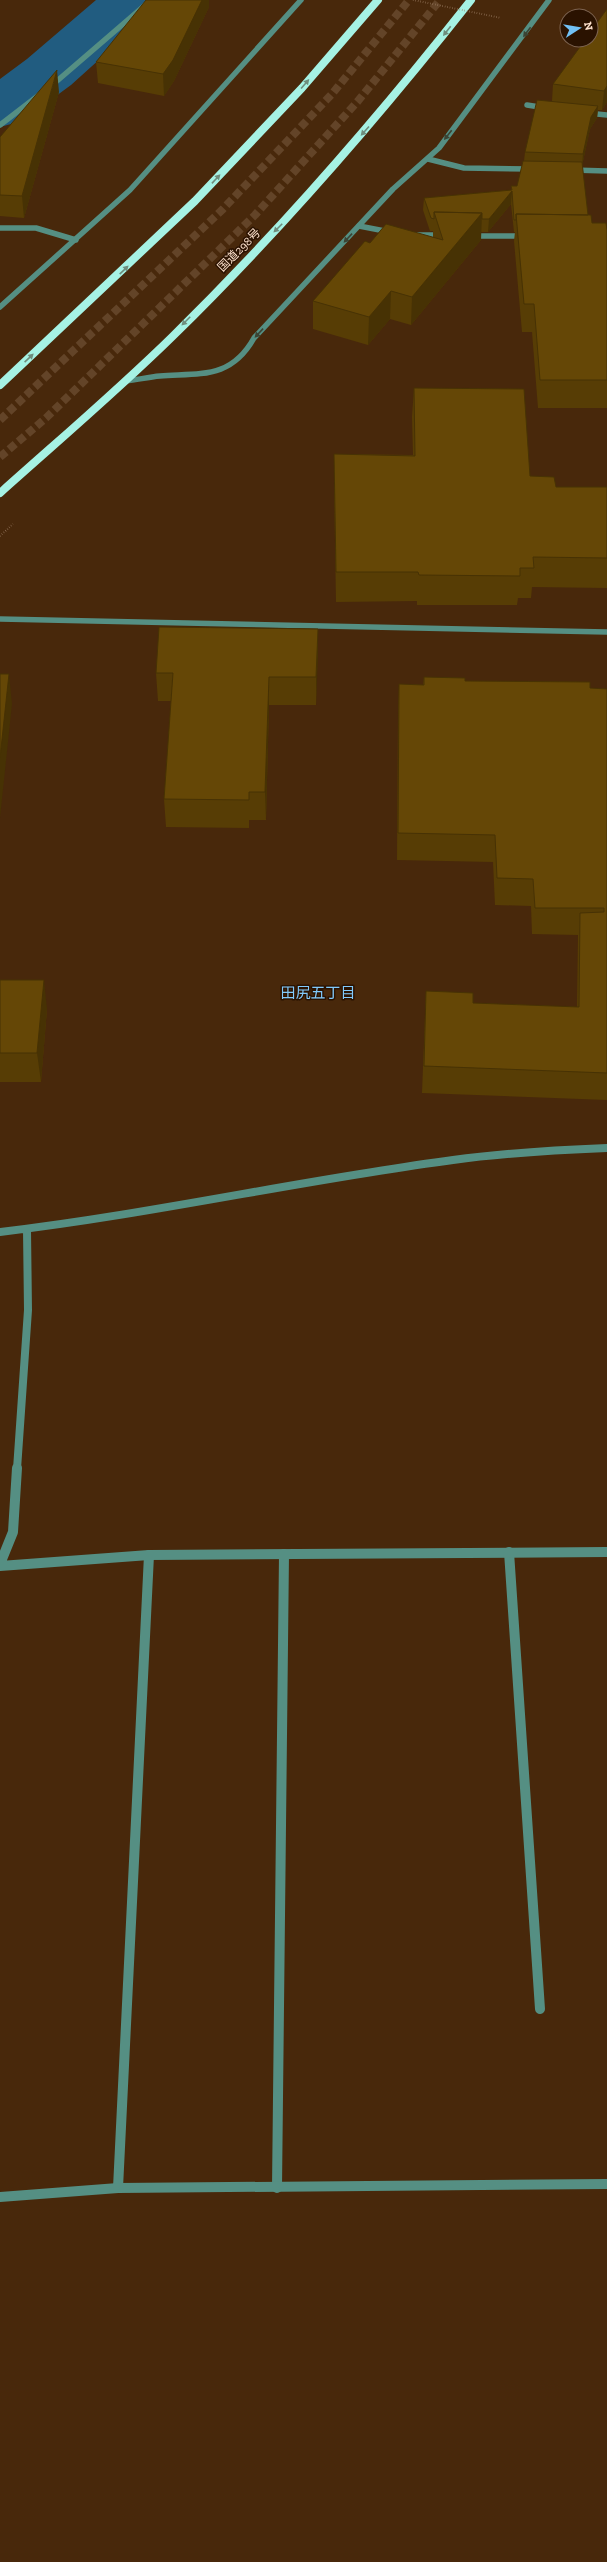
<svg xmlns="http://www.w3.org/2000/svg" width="607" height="2562" font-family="'Zilla Slab','Noto Sans JP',serif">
	<rect width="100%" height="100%" fill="#48280b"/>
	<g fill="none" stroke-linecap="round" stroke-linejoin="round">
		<path fill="#215c80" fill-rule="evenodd" d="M96,0H160L152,12L71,85L22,121L0,127V79L27,59Z"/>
		<path stroke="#634428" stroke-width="8" stroke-dasharray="8 4" stroke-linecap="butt" d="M0,420L223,209L332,94L409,0
			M0,457L46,418L255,215L358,101L440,0"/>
		<path stroke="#9c7e65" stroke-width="2" stroke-dasharray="0.5 2" stroke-linecap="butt" d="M0,536L13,524"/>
		<path stroke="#558f83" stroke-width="5.5" d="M527,105L546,108
			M587,113L607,115
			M428,159L464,168L530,169
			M572,170L607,171
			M359,226L390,232
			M0,228H36L76,240
			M415,235H444
			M471,236H526"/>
		<path stroke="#558f83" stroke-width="10" d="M509,1552L540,2009
			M118,2188L149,1555
			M277,2188L284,1554"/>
		<path stroke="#558f83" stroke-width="5.5" d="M50,87L151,0
			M0,125L39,95
			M0,307L130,190L301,0
			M126,381C137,380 148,377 160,376C201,373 231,379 254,338L393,189L439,148L549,0
			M0,619L607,632"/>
		<path stroke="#558f83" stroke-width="8" d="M0,1232C152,1214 302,1180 453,1160C504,1153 556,1150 607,1148
			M17,1469L28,1310L27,1230"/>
		<path stroke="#558f83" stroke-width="10" d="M0,1564L13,1532L17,1468
			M0,1566L149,1555L607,1552
			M0,2197L118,2188L607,2184"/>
		<path stroke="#a6f2e4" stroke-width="8" d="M0,385L195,201L302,88L378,0
			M0,493C58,441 117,391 173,336C280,231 378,118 471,0"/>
		<path stroke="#9c7e65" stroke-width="2" stroke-dasharray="0.5 2" stroke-linecap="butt" d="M413,0L501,18"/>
	</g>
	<path fill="#573d05" d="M209,7L174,81L164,96L98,83L96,62Z
		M591,40L607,102L602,110H598L597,118L590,129L582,166L588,215L592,223L607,230V408H538L532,332H522L514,241L515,232H514L511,204L488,232H481V240L411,325L390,319L368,345L313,329V301L370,243L433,237V231H430L423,210L424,198L511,190V186H517L524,161L525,152L552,101L553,84Z
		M59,92L24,218L0,216V137Z
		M414,388L530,476L556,487H607V588L532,587L531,598H518L517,605H417V601L336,602L334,484V454L413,455L412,417Z
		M318,629L316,705H269L266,820H249V828L166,827L164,799L171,701H158L156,673Z
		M424,677L465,681L607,689V1100L422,1093L426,991L473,1003L577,1007L578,935L532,934L531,906L495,905L493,862L397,860L398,711L399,684L423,685Z
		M0,980L47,1009L41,1082H0Z"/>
	<path fill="#473204" d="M202,0H209V7L174,81L164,96L163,74Z
		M57,70L59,92L24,218L22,196Z
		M607,86V102L602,110L604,91Z
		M598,106L597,118L590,129L582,166L583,154L591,117Z
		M512,191L511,204L488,232L489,219Z
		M482,213L481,240L411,325L412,297Z
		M391,291L390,319L368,345L369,317Z
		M318,629V657L316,705V677Z
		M9,674L12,704L0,818V758Z
		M269,677V705L266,820L265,792Z
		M44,980L47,1009L41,1082L37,1053Z"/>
	<path fill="#654706" stroke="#473204" d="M146,0H202L173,60L163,74L96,62Z
		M607,9V86L604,91L553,84L585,40H591V31Z
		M57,70L22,196L0,195V137Z
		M537,100L598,106L591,117L583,154L525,152Z
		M523,161L582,162L588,215L516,214V220H514L512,191L489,219H482V213L434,212V219L431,218L424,198L512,190L511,186H517Z
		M434,212L482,213L412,297L391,291L369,317L313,301L365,241L370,243L386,224L443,240Z
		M516,214L591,215L592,223H606L607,230V380H540L534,304H524Z
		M414,388L524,389L530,476L554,477L556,487H607V558L533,557L534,568H520V576L419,575L418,572H336L334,454L415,456Z
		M159,627L318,629L316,677H269L265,792H249V800L164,799L173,673H156Z
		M0,674H9L0,758Z
		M424,677L465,678V681L590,682V688L607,689V1073L424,1066L426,991L473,993V1003L579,1007L580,913L604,912V908H535L533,879L497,878L495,835L398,833L399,684L424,685Z
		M0,980H44L37,1053H0Z"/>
	<defs><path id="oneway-solid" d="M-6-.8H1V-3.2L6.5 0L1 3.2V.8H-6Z"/></defs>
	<g fill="#6e8d7d">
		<use href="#oneway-solid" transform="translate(447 31) rotate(128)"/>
		<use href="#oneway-solid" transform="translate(305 84) rotate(-49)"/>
		<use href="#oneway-solid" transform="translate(365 131) rotate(132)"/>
		<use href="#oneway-solid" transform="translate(216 179) rotate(-47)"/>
		<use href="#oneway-solid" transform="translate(278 228) rotate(135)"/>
		<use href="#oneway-solid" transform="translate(124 270) rotate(-44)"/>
		<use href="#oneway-solid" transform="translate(186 321) rotate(135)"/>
		<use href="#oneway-solid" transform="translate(29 358) rotate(-43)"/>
	</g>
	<g fill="#3b4434">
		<use href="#oneway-solid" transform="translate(527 32) rotate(127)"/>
		<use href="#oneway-solid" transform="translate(448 135) rotate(128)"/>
		<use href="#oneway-solid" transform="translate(348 238) rotate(133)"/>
		<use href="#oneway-solid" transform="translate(259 333) rotate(133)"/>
	</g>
	<g text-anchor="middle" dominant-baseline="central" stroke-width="3" stroke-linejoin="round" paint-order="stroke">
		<g font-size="12" fill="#fce0cb" stroke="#2a1200">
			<text transform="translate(239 250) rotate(-45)">国道298号</text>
		</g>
		<g font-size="15" fill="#82cafb" stroke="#2a1200">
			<text x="318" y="993">田尻五丁目</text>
		</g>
	</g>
	<g transform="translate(579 28) rotate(78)"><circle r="19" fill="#2a1200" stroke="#7e6451"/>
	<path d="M0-3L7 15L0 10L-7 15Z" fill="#72c1f5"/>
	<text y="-6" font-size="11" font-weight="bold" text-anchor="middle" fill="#fce0cb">N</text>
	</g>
</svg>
